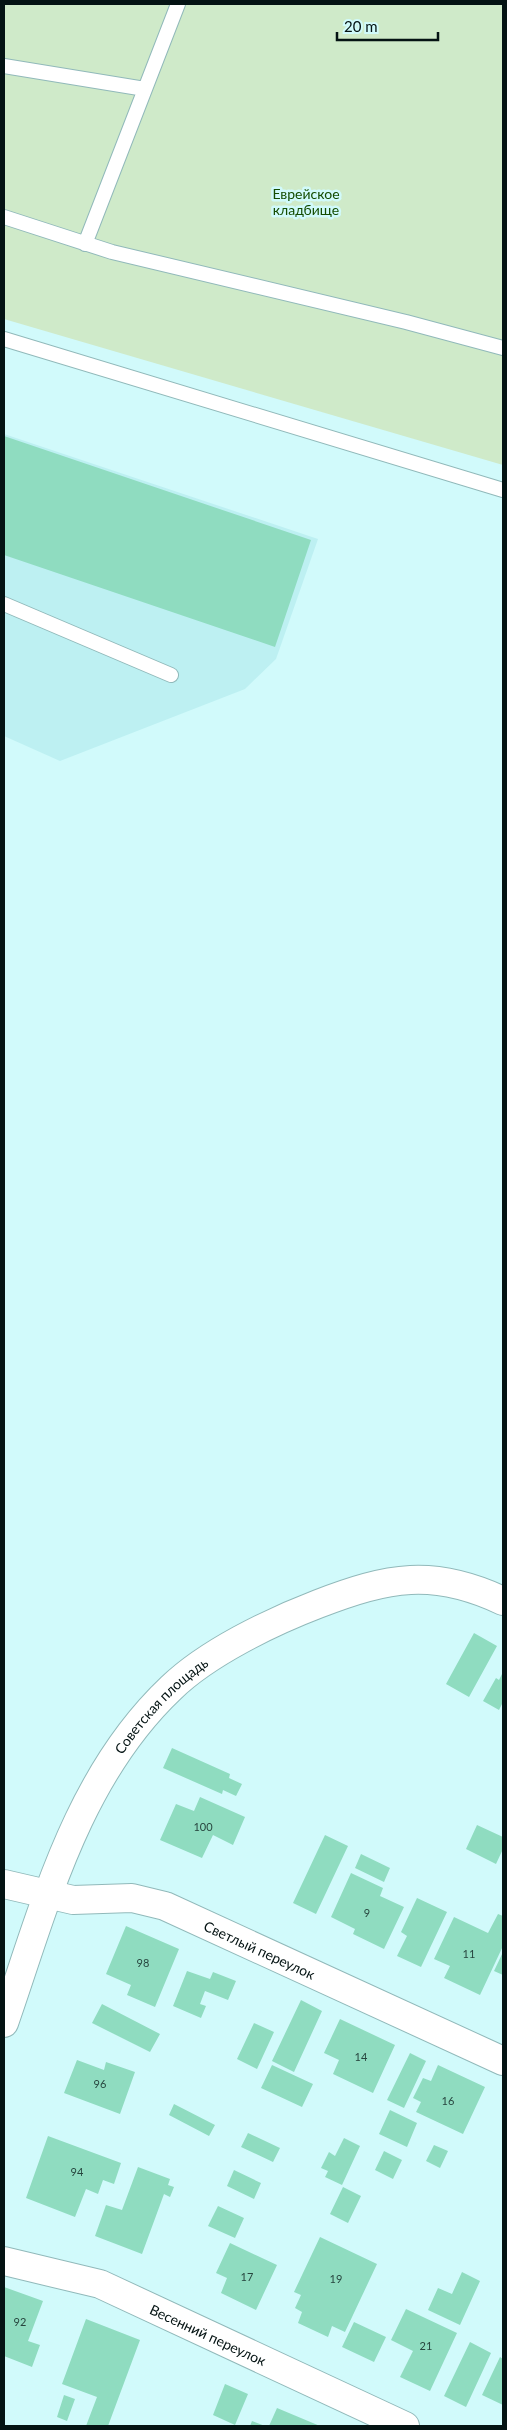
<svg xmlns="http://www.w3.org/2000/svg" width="507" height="2430" font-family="Lato,sans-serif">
	<rect width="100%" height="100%" fill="#d1fafb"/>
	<path fill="#bdf0f2" d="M4,434L318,539L276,659L245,689L60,761L4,736Z"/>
	<path fill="#cfeac9" d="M4,4H503V465L4,319Z"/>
	<path fill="#8fdcc0" d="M4,436L311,540L275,647L4,555Z
		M474,1633L497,1646L469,1697L446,1684Z
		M503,1672V1702L499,1710L483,1701L496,1678L499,1680Z
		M172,1748L230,1774L229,1778L242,1784L236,1796L223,1790L222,1794L163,1768Z
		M200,1797L245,1817L233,1845L213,1835L202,1858L160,1840L176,1804L194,1811Z
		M477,1825L503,1837V1849L496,1864L466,1849Z
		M325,1835L348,1846L316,1914L293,1903Z
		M361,1854L390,1868L384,1882L355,1868Z
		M351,1873L383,1888L380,1896L404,1907L384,1949L353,1934L355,1929L331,1917Z
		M417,1898L447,1912L421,1967L397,1956L407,1936L401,1932Z
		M498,1914L503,1916V1946L480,1995L444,1978L450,1966L434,1959L454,1917L488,1933Z
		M126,1926L179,1949L155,2007L127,1995L131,1985L106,1974Z
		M503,1952V1975L494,1971Z
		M187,1971L210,1979L213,1972L236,1981L228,2000L205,1991L200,2004L206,2006L201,2018L173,2006Z
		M301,2000L322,2011L294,2072L272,2061Z
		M102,2004L160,2034L150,2052L92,2023Z
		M340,2019L395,2045L373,2093L333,2074L339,2060L324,2053Z
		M254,2023L274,2032L257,2069L237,2059Z
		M410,2053L426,2061L404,2108L387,2100Z
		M77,2060L104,2070L106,2062L135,2072L120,2114L64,2093Z
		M272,2065L313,2084L302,2107L261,2088Z
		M438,2065L485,2087L463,2134L416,2112L421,2102L413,2098L423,2078L431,2081Z
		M174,2104L215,2125L209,2136L169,2115Z
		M390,2110L417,2123L407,2147L379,2134Z
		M248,2133L280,2148L273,2162L241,2147Z
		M48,2136L121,2163L114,2184L103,2180L98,2194L86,2189L75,2217L26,2198Z
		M344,2138L360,2146L342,2185L325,2177L328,2171L321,2168L329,2152L335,2156Z
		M434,2145L448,2151L440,2168L426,2161Z
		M384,2151L402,2160L393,2179L375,2170Z
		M138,2167L170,2179L168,2185L174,2187L170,2197L164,2194L142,2254L95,2236L106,2205L122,2210Z
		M234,2170L261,2183L254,2199L227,2186Z
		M343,2187L361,2196L348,2223L330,2214Z
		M218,2206L244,2218L235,2238L208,2226Z
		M320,2237L377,2264L345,2332L332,2326L328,2337L298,2323L302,2312L295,2308L301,2295L294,2292Z
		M230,2243L277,2265L256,2310L221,2293L227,2278L216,2273Z
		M462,2272L480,2281L460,2325L428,2310L438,2288L452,2294Z
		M4,2287L43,2301L28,2341L40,2345L32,2367L4,2356Z
		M406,2309L457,2333L430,2391L400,2377L413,2351L391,2340Z
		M86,2319L140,2340L108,2426H86L97,2397L62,2384Z
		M354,2322L386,2337L374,2362L342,2347Z
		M470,2342L491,2353L466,2407L444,2396Z
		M500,2357L503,2359V2405L482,2395Z
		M225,2384L248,2394L235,2425L213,2415Z
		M64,2395L75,2399L67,2421L57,2417Z
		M277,2408L320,2426H269Z
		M252,2421L265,2426H250Z"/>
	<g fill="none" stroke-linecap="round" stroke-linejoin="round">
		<g stroke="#91b9ba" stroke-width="16">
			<path id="service" d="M4,66L145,89
				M4,217L112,252L406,322L503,348
				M85,244L178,4
				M4,339L503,490
				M4,604L171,675"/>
		</g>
		<g stroke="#91b9ba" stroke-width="30">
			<g id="minor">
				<path id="s1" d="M4,1884L73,1900L132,1898L165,1906L503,2061"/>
				<path id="s2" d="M4,2023C45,1905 77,1777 171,1688C207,1653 271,1622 318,1604C388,1577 433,1568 503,1601"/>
				<path id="s3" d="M4,2261L100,2284L405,2426"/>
			</g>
		</g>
		<use href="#service" stroke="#fff" stroke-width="14"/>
		<use href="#minor" stroke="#fff" stroke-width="28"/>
	</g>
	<g text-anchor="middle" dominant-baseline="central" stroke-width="5" stroke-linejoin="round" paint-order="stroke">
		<g font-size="11" fill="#27453e">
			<text x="203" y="1826">100</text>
			<text x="367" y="1912">9</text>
			<text x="469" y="1953">11</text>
			<text x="143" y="1962">98</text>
			<text x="361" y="2056">14</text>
			<text x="100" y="2083">96</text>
			<text x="448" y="2100">16</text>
			<text x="77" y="2171">94</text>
			<text x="247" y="2276">17</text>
			<text x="336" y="2278">19</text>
			<text x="20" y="2321">92</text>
			<text x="426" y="2345">21</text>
		</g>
		<g font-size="14" fill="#144c01" stroke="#d1fafb">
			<text x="306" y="193">Еврейское<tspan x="306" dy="16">кладбище</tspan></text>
		</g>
		<g font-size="14" fill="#041313" stroke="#d1fafb">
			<text stroke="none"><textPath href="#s2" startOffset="359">Советская площадь</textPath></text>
			<text stroke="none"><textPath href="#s1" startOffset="268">Светлый переулок</textPath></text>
			<text stroke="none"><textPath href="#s3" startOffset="218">Весенний переулок</textPath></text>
		</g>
	</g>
	<rect width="507" height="2430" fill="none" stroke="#041313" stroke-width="10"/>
	<path d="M337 32v8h101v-8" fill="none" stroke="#041313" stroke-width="2.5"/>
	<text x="344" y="32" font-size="15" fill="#041313" stroke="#d1fafb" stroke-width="4" paint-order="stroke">20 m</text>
</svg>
